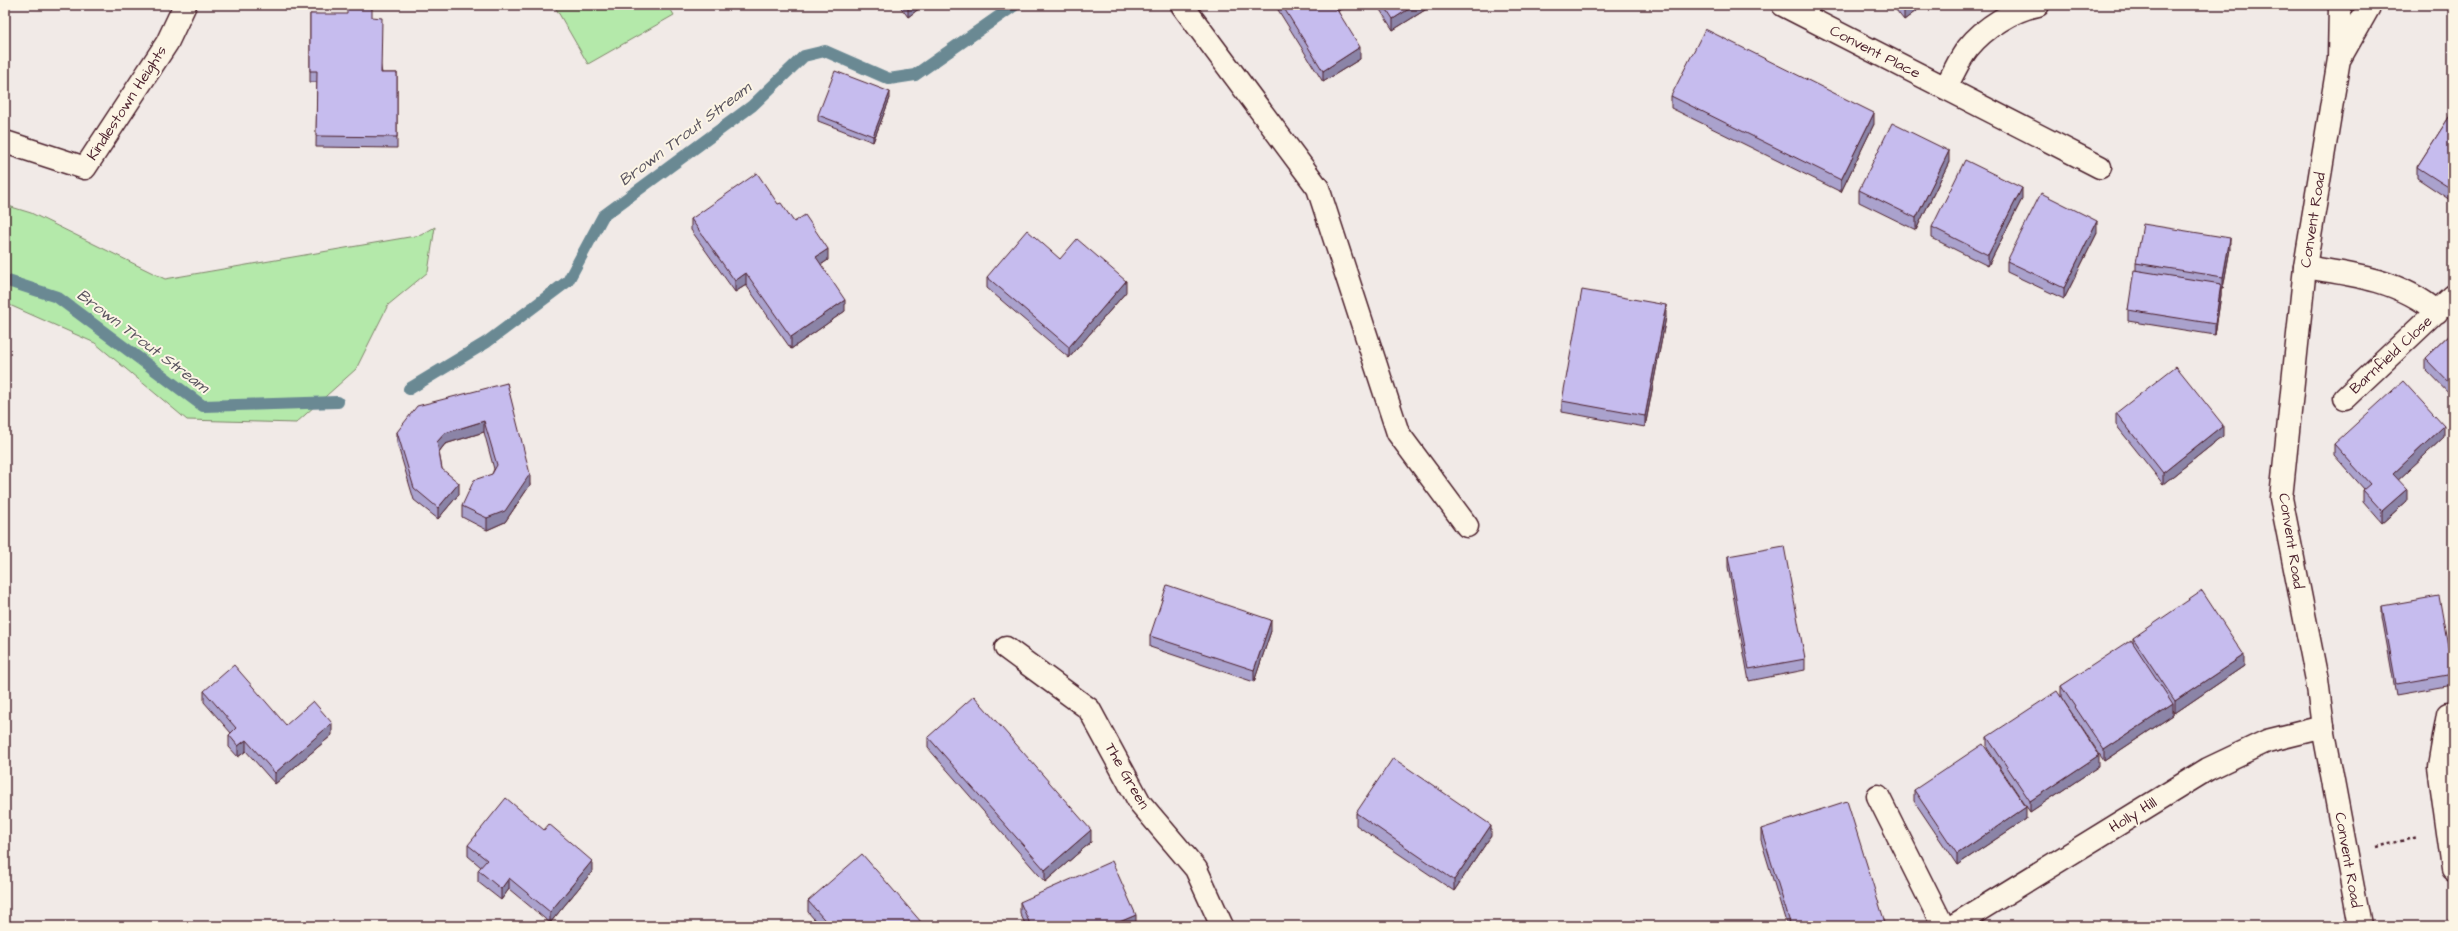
<svg xmlns="http://www.w3.org/2000/svg" width="2458" height="931" font-family="'Architects Daughter',sans-serif">
	<rect width="100%" height="100%" fill="#f1eae7"/>
	<filter id="ink" filterUnits="userSpaceOnUse"><feTurbulence type="fractalNoise" baseFrequency=".025" numOctaves="2"/><feDisplacementMap in="SourceGraphic" scale="8" xChannelSelector="R" yChannelSelector="G"/><feConvolveMatrix kernelMatrix="1 2 1 2 8 2 1 2 1" color-interpolation-filters="sRGB"/></filter>
	<g filter="url(#ink)">
		<path fill="#b4e9aa" stroke="#7f846a" d="M554,5H668L674,15L588,64Z
			M5,205L31,213L165,279L421,235L435,227L428,272L388,305L356,369L296,423L187,420L95,343L5,303Z"/>
		<g fill="none" stroke-linecap="round" stroke-linejoin="round">
			<path stroke="#6a8993" stroke-width="12" d="M5,280L57,297L203,406L338,402
				M409,389L487,342L568,281L603,216L752,106L804,56L825,51L889,79L915,75L1015,5"/>
			<g stroke="#4a1f2b" stroke-width="25">
				<path id="minor" d="M1182,5L1318,188L1398,433L1467,526
					M1783,5L2100,167
					M1945,88C1953,75 1959,59 1968,48C1985,27 2013,10 2038,5
					M5,142L85,168L167,43L185,5
					M2305,267C2351,274 2400,280 2437,312
					M2345,398L2453,296
					M1006,648L1089,709L1140,803L1196,869L1222,926
					M2448,714L2439,767L2453,869
					M1878,796L1943,926
					M1953,926L2208,769L2267,741L2323,727"/>
			</g>
			<g stroke="#4a1f2b" stroke-width="25">
				<path id="tertiary" d="M2340,5L2339,59L2305,267L2281,498L2317,680L2323,727L2360,926
					M2340,58L2370,5"/>
			</g>
			<path stroke="#4a1f2b" stroke-width="2.5" stroke-dasharray="3 3" stroke-linecap="butt" d="M2377,847L2417,837"/>
			<use href="#minor" stroke="#fcf5e5" stroke-width="22"/>
			<use href="#tertiary" stroke="#fcf5e5" stroke-width="22"/>
		</g>
		<path fill="#aaa2cd" stroke="#4a1f2b" d="M899,5H924L908,17Z
			M1275,5H1348L1338,11L1360,59L1323,82Z
			M1377,5H1433L1393,30Z
			M1892,5H1924L1904,20Z
			M310,14L372,17L382,73H397V148L316,147L317,82H310Z
			M1671,96L1874,124L1841,192L1671,108Z
			M890,98L873,142L818,121V115Z
			M2453,111V202L2417,178V167Z
			M1949,162L1916,230L1859,202V190Z
			M2022,199L1988,266L1932,238V227Z
			M778,204L828,260L821,265L845,311L791,349L746,285L735,292L691,230V219Z
			M2097,233L2064,299L2007,272V261Z
			M2230,249L2223,288H2221V295L2215,335L2128,321V310L2136,271V263Z
			M1060,259L1126,292L1069,358L987,288V277Z
			M1666,317L1645,427L1562,412V401Z
			M2453,331V398L2425,369V358Z
			M507,383L530,485L505,522L487,530L462,517V506L492,474L494,469L484,432L445,444L439,452L442,469L459,494L438,519L414,500L397,443V432Z
			M2116,413L2223,436L2163,484L2116,425Z
			M2444,437L2398,480L2407,501L2382,523L2363,501V490L2364,489L2334,455V444Z
			M1728,556L1805,659V670L1749,681L1728,567Z
			M2382,606L2453,671V685L2396,695L2382,617Z
			M1271,631L1254,682L1150,647V636Z
			M2133,638L2244,666L2175,713L2173,710V715L2104,761L2061,697V686L2133,643Z
			M204,691L286,725L332,735L275,784L246,751L238,757L229,747V735L231,733L204,702Z
			M928,737L1091,842L1045,882L928,748Z
			M1987,737L2099,766L2030,812L1987,748Z
			M1914,790L2026,819L1957,865L1914,801Z
			M1356,813L1491,836L1454,891L1356,825Z
			M1761,829L1886,926H1787L1761,840Z
			M468,845L592,872L550,923L509,889L501,900L478,882V870L481,867L468,856Z
			M808,901L922,926H820L808,912Z
			M1020,902L1136,926H1026L1020,913Z"/>
		<path fill="#8b84a7" stroke="#4a1f2b" d="M909,5H924L908,17V6Z
			M1333,5H1348L1333,14Z
			M1415,5H1433L1393,30V19Z
			M1910,5H1924L1904,20V9Z
			M1360,47V59L1323,82V71Z
			M890,92V98L873,142V136Z
			M1874,113V124L1841,192V180Z
			M1949,151V162L1916,230V218Z
			M2022,188V199L1988,266V255Z
			M2097,221V233L2064,299V288Z
			M2230,238V249L2223,288V277Z
			M828,249V260L816,268V257Z
			M746,273V285L735,292V281Z
			M1126,281V292L1069,358V347Z
			M2221,284V295L2215,335V324Z
			M845,300V311L791,349V337Z
			M1666,305V317L1645,427V416Z
			M484,421V432L445,444L437,454V442L445,433Z
			M2223,425V436L2163,484V473Z
			M2444,426V437L2393,485V474Z
			M530,474V485L505,522L487,530V518Z
			M459,483V494L438,519V508Z
			M2407,489V501L2382,523V511Z
			M1271,620V631L1254,682V670Z
			M2244,655V666L2175,713V701Z
			M2173,704V715L2104,761V750Z
			M332,723V735L275,784V773Z
			M246,740V751L238,757V746Z
			M2099,755V766L2030,812V801Z
			M2026,807V819L1957,865V854Z
			M1491,825V836L1454,891V880Z
			M1091,830V842L1045,882V870Z
			M592,861V872L550,923V912Z
			M509,878V889L501,900V889Z
			M1136,915V926H1110Z"/>
		<path fill="#c6bcee" stroke="#4a1f2b" d="M347,5H372V17L382,18L381,73H397V137L316,136L317,71H310V14H347Z
			M1282,5H1334L1360,47L1323,71Z
			M1384,5H1415L1393,19Z
			M1901,5H1910L1904,9Z
			M1705,29L1874,113L1841,180L1671,96Z
			M835,71L890,92L873,136L818,115Z
			M2453,111V190L2417,167Z
			M1892,123L1949,151L1916,218L1859,190Z
			M1965,160L2022,188L1988,255L1932,227Z
			M757,173L778,204L781,203L794,222L805,215L828,249L816,257L845,300L791,337L746,273L735,281L691,219Z
			M2041,193L2097,221L2064,288L2007,261Z
			M2143,224L2230,238L2223,277L2136,263Z
			M1027,230L1060,259L1077,239L1126,281L1069,347L987,277Z
			M2134,270L2221,284L2215,324L2128,310Z
			M1582,290L1666,305L1645,416L1562,401Z
			M2453,331V387L2425,358Z
			M2176,366L2223,425L2163,473L2116,413Z
			M2403,381L2444,426L2393,474L2407,489L2382,511L2363,490L2370,484L2334,444Z
			M507,383L530,474L505,511L487,518L462,506L474,480L492,474L497,465L484,421L445,433L437,442L442,469L459,483L438,508L414,488L397,432L417,406Z
			M1784,546L1805,659L1749,669L1728,556Z
			M1167,585L1271,620L1254,670L1150,636Z
			M2202,591L2244,655L2175,701L2133,638Z
			M2439,596L2453,674L2396,684L2382,606Z
			M2131,640L2173,704L2104,750L2061,686Z
			M234,665L286,725L313,701L332,723L275,773L246,740L238,746L229,735L236,728L204,691Z
			M2057,691L2099,755L2030,801L1987,737Z
			M974,696L1091,830L1045,870L928,737Z
			M1983,744L2026,807L1957,854L1914,790Z
			M1393,758L1491,825L1454,880L1356,813Z
			M506,798L544,830L549,824L592,861L550,912L509,878L501,889L478,870L487,860L468,845Z
			M1847,801L1886,926H1791L1761,829Z
			M862,854L922,923L918,926H830L808,901Z
			M1112,861L1136,915L1110,926H1031L1020,902Z
			M1636,920L1638,926H1616Z
			M686,924L688,926H683Z"/>
	</g>
	<g text-anchor="middle" dominant-baseline="central" stroke-width="4" stroke-linejoin="round" paint-order="stroke">
		<g font-size="15" fill="#4a1f2b" stroke="#fcf5e5">
			<text transform="translate(1875 52) rotate(27)">Convent Place</text>
			<text transform="translate(127 103) rotate(-57)">Kindlestown Heights</text>
			<text transform="translate(2313 220) rotate(-81)">Convent Road</text>
			<text transform="translate(2391 355) rotate(-43)">Barnfield Close</text>
			<text transform="translate(2291 541) rotate(81)">Convent Road</text>
			<text transform="translate(1127 776) rotate(60)">The Green</text>
			<text transform="translate(2133 815) rotate(-32)">Holly Hill</text>
			<text transform="translate(2348 860) rotate(80)">Convent Road</text>
		</g>
		<g font-size="16" font-style="italic" fill="#5a545f" stroke="#fcf5e5">
			<text transform="translate(685 134) rotate(-37)">Brown Trout Stream</text>
			<text transform="translate(143 341) rotate(37)">Brown Trout Stream</text>
		</g>
	</g>
	<rect width="2458" height="931" fill="none" stroke="#fcf5e5" stroke-width="20"/>
	<rect x="10" y="10" width="2438" height="911" fill="none" stroke="#4a1f2b" stroke-width="1.5" filter="url(#ink)"/>
</svg>
